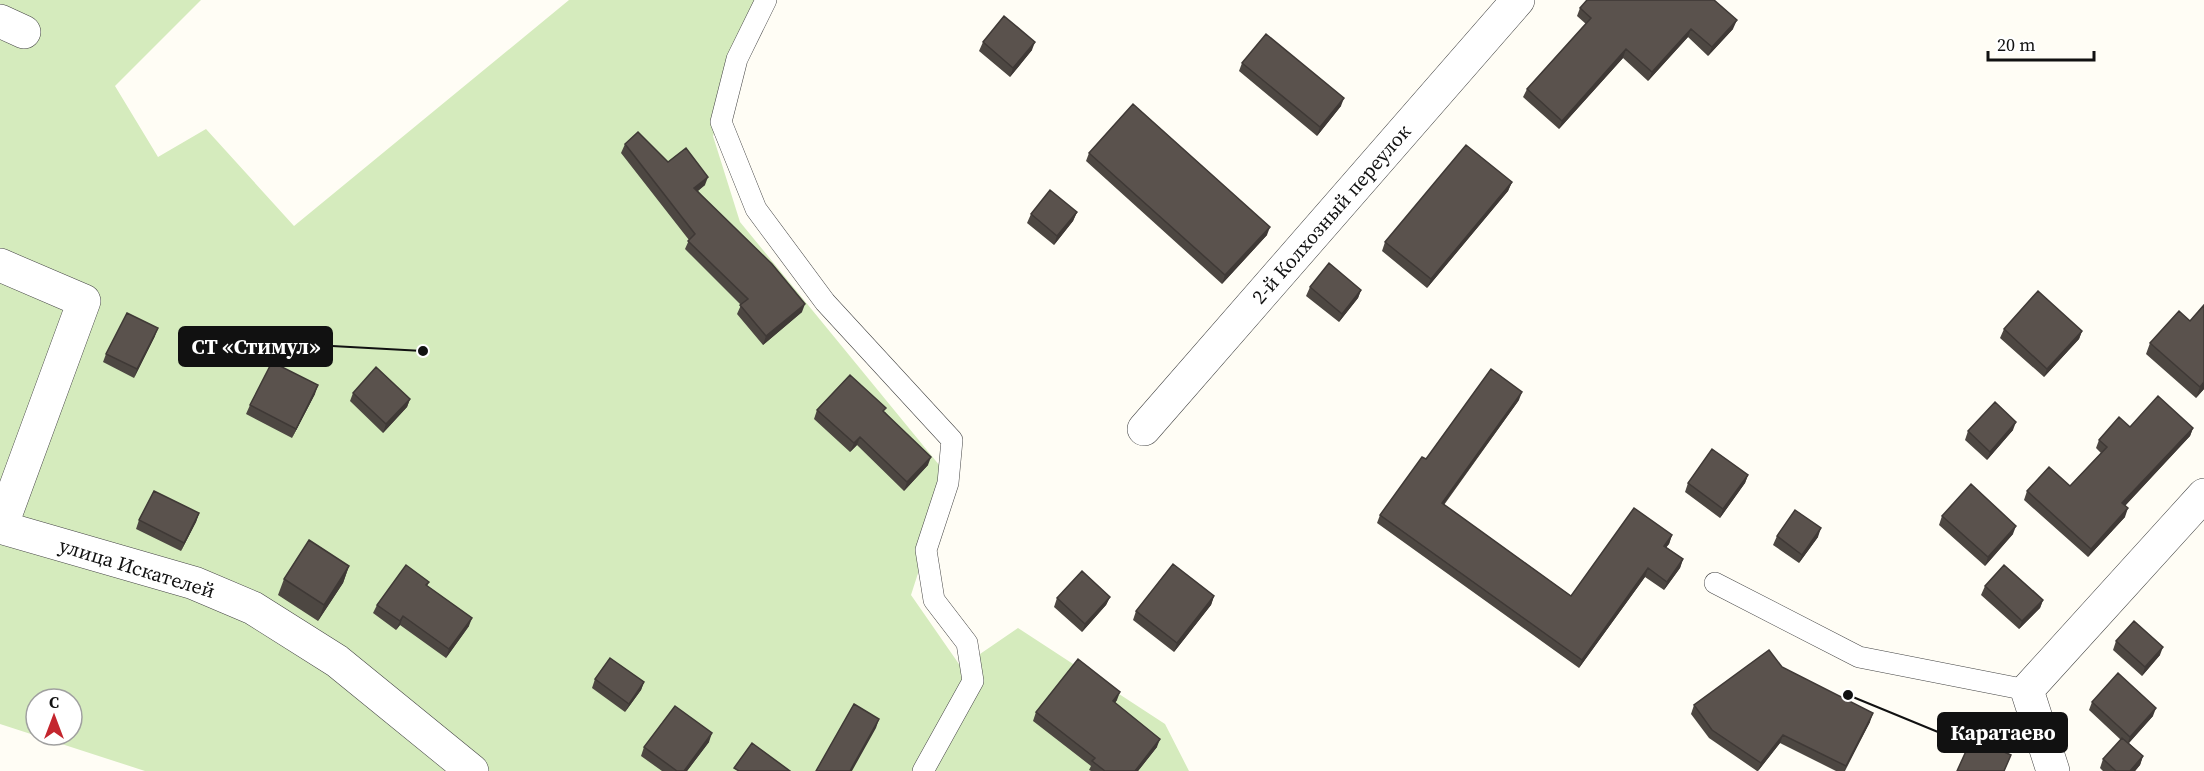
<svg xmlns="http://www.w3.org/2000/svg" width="2204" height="771" font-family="'Source Serif 4',serif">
	<rect width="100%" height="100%" fill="#fffdf5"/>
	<path fill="#d5ebbd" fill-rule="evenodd" d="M0,0H201L115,86L158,157L206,129L294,226L569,0H770L752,35L713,136L740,222L949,477L911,595L961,667L1018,628L1165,724L1189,771H145L0,724ZM36,699H72V735H36Z"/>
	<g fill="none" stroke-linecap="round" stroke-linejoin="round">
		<g stroke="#444" stroke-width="22">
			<path id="lane" d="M766,0L737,59L721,122L756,209L825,302L952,440L948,483L926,550L934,600L967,643L973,681L923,771
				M1715,583L1859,657L2027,690"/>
		</g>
		<g stroke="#444" stroke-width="34">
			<path id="street" d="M0,21L24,32
				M0,265L84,301L1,527
				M1144,429L1518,0
				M0,527L194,583L253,608L337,661L472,771
				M2053,771L2027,690L2204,495"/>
		</g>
		<use href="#lane" stroke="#fff" stroke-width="21"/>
		<use href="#street" stroke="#fff" stroke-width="33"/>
	</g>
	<path fill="#4d4742" d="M1580,8L1733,29L1708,56L1688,37L1648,81L1623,58L1559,129L1523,97L1527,89L1586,24L1577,16Z
		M983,42L1032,50L1010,77L979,51Z
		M1242,63L1341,106L1317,136L1239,71Z
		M625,144L668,162L705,185L698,191L802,312L763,345L737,314L741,305L685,249L689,240L621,153Z
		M1089,153L1267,235L1222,284L1086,161Z
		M1512,182L1508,191L1427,288L1382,251L1385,242Z
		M1077,212L1073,221L1054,245L1027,223L1031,214Z
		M1310,287L1361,290L1358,298L1339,322L1306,296Z
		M2004,329L2082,331L2079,339L2044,377L2000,338Z
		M155,336L134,378L103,362L106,354Z
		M2150,343L2204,389L2196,398L2146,354Z
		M353,393L410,399L407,407L383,433L350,401Z
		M315,394L292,438L246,414L250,405Z
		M1519,400L1444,505L1571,596L1672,535L1669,544L1666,547L1683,559L1680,568L1664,590L1645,577L1579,668L1377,523L1380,515L1426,459Z
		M817,410L885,412L928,465L904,491L857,445L850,452L814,419Z
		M2130,427L2193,428L2190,436L2125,506V517L2088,557L2024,500L2027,491L2070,486L2101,453L2096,448L2099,440Z
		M2013,430L1987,460L1965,440L1968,431Z
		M1748,475L1745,483L1720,518L1685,492L1688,483Z
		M199,513L196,522L181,551L136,529L139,520Z
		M1942,516L2013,534L1985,566L1939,525Z
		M1777,536L1818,537L1799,563L1773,545Z
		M349,566L343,583L318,621L278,595L284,579Z
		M429,582L427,586L469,626L446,658L400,625L396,630L373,613L377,605Z
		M1985,586L2043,600L2040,608L2019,629L1981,595Z
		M1214,596L1211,605L1174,652L1133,620L1136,611Z
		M1110,597L1106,605L1082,632L1054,607L1057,598Z
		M2116,641L2160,655L2142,676L2113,650Z
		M1782,667L1870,722L1845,771H1836L1780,743L1758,771H1757L1709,738L1691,714L1694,705Z
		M595,679L644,682L641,690L625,712L592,688Z
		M1117,700L1115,703L1157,747L1138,771H1091L1089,770L1091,766L1033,721L1036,712Z
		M2092,702L2153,716L2129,743L2143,756L2140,765L2135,771H2103L2100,768L2103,759L2121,740L2089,710Z
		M709,742L687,771H662L641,756L644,747Z"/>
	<path fill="#3f3936" d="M1737,20L1733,29L1708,56L1712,47Z
		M1691,29L1688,37L1648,81L1652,72Z
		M1035,42L1032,50L1010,77L1013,68Z
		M1626,49L1623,58L1559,129L1562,121Z
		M1344,98L1341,106L1317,136L1320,127Z
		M708,177L705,185L691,196L694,188Z
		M1512,182L1508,191L1427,288L1431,279Z
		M1077,212L1073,221L1054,245L1057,236Z
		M1270,227L1267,235L1222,284L1225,275Z
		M1361,290L1358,298L1339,322L1342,314Z
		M805,304L802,312L763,345L766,336Z
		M158,328L155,336L134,378L137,369Z
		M2082,331L2079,339L2044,377L2047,369Z
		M2204,382V389L2196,398L2200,387Z
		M318,385L315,394L292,438L296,429Z
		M1522,392L1519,400L1438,512L1442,503Z
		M410,399L407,407L383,433L386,424Z
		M2016,422L2013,430L1987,460L1990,452Z
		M2193,428L2190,436L2119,512L2122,503Z
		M860,437L857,445L850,452L854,443Z
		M931,457L928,465L904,491L907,482Z
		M1748,475L1745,483L1720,518L1723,509Z
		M2128,508L2125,517L2088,557L2091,549Z
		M199,513L196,522L181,551L184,543Z
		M2016,526L2013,534L1985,566L1988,557Z
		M1821,528L1818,537L1799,563L1802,555Z
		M1672,535L1669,544L1661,554L1664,546Z
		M1683,559L1680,568L1664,590L1667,582Z
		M349,566L343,583L318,621L324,605Z
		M1648,568L1645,577L1579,668L1582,660Z
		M1214,596L1211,605L1174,652L1177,643Z
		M1110,597L1106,605L1082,632L1085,624Z
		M2043,600L2040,608L2019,629L2022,621Z
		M403,616L400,625L396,630L400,621Z
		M472,618L469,626L446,658L449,649Z
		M2163,647L2160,655L2142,676L2145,667Z
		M644,682L641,690L625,712L629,704Z
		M1120,692L1117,700L1109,710L1113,701Z
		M2156,708L2153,716L2127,745L2130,737Z
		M1873,713L1870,722L1844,771L1846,766Z
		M879,719L876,728L852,771H850Z
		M712,733L709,742L687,771H684Z
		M1783,735L1780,743L1758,771L1761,763Z
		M1160,739L1157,747L1138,771H1135Z
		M2143,756L2140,765L2135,771H2130Z"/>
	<path fill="#5a524d" stroke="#3f3936" stroke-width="1.5" d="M1587,0H1714L1737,20L1712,47L1691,29L1652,72L1626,49L1562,121L1527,89L1591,18L1580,8Z
		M1004,16L1035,42L1013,68L983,42Z
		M1266,34L1344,98L1320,127L1242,63Z
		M1133,104L1270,227L1225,275L1089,153Z
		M638,132L668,162L686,148L708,177L694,188L772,264L805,304L766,336L740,305L748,299L688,241L695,234L625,144Z
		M1466,145L1512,182L1431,279L1385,242Z
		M1050,190L1077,212L1057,236L1031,214Z
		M1329,263L1361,290L1342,314L1310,287Z
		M2038,291L2082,331L2047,369L2004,329Z
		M2204,305V382L2200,387L2150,343L2179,311L2190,321Z
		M127,313L158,328L137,369L106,354Z
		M272,362L318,385L296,429L250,405Z
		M376,367L410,399L386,424L353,393Z
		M1491,369L1522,392L1442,503L1571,596L1634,508L1672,535L1664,546L1683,559L1667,582L1648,568L1582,660L1380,515L1422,457L1426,459Z
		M850,375L886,408L883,411L931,457L907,482L860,437L854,443L817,410Z
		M2158,396L2193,428L2122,503L2128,508L2091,549L2027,491L2049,467L2070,486L2107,447L2099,440L2119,417L2130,427Z
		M1995,402L2016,422L1990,452L1968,431Z
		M1712,449L1748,475L1723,509L1688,483Z
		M1971,484L2016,526L1988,557L1942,516Z
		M154,491L199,513L184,543L139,520Z
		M1795,510L1821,528L1802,555L1777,536Z
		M309,540L349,566L324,605L284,579Z
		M1173,564L1214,596L1177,643L1136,611Z
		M406,565L429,582L426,585L472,618L449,649L403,616L400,621L377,605Z
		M2004,565L2043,600L2022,621L1985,586Z
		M1082,571L1110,597L1085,624L1057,598Z
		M2134,621L2163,647L2145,667L2116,641Z
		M1769,650L1782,667L1873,713L1846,766L1783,735L1761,763L1712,730L1694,705Z
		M610,658L644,682L629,704L595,679Z
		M1078,659L1120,692L1113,701L1160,739L1135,771H1105L1092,761L1095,758L1036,712Z
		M2118,673L2156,708L2130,737L2092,702Z
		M854,704L879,719L850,771H816Z
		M675,706L712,733L684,771H677L644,747Z
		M1972,738L2011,755L2004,771H1957Z
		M2122,738L2143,756L2130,771H2116L2103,759Z
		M752,743L790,771H739L734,768Z"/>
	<g text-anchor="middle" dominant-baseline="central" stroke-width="6" stroke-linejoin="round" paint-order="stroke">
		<g font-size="20" fill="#111" stroke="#fff">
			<text transform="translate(1331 214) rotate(-49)">2-й Колхозный переулок</text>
			<text transform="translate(137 568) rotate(17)">улица Искателей</text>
		</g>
	</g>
	<path fill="none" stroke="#111" stroke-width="2" d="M423 351L332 346M1848 695L1938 732"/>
	<g fill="#111" stroke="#fff" stroke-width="2">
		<circle cx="423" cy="351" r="6"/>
		<circle cx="1848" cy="695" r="6"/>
	</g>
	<g fill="#111" stroke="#111" stroke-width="2">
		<rect x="179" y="327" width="153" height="39" rx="6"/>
		<rect x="1938" y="713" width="129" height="39" rx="6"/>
	</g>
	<g font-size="21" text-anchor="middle" font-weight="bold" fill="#fff">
		<text x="256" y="354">СТ «Стимул»</text>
		<text x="2003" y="740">Каратаево</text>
	</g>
	<g transform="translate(54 717)"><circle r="28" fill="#ffffff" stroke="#a0a0a0" stroke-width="1.5"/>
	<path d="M0-4.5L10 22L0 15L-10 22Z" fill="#c4262e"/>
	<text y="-9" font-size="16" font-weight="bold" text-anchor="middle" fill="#111111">С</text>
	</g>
	<path d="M1988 51v9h106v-9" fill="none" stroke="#111111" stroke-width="3"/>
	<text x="1997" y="51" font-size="18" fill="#111111" stroke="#ffffff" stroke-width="4.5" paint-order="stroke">20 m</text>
</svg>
